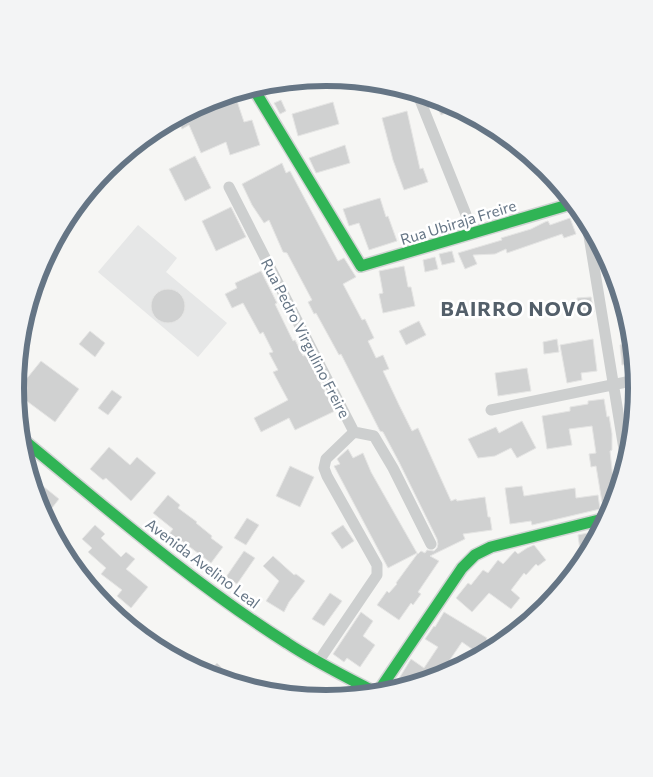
<svg xmlns="http://www.w3.org/2000/svg" width="653" height="777" font-family="Commissioner,sans-serif">
	<rect width="100%" height="100%" fill="#f6f6f4"/>
	<path fill="#e6e7e7" d="M138,225L177,258L166,272L227,323L198,357L98,272Z"/>
	<path fill="#d0d1d1" stroke="#e5e5e4" d="M235,95L244,122L252,120L260,145L230,155L226,142L201,153L189,125L182,129L178,120L211,103L210,100Z
		M437,99L446,101L457,108L441,115L436,104L438,103Z
		M281,100L286,111L280,114L274,103Z
		M333,102L339,124L298,136L292,114Z
		M407,111L420,169L423,168L428,182L404,190L393,160L382,118Z
		M345,145L350,163L316,173L309,158Z
		M195,156L211,188L185,201L169,169Z
		M282,163L286,173L290,171L338,261L344,258L356,277L343,284L362,320L365,319L374,338L368,341L376,358L383,355L389,369L383,371L399,405L412,431L418,428L451,501L456,499L457,501L485,497L488,517H490L492,530L463,534L465,539L430,556L439,561L418,592L421,594L413,605L411,603L399,620L377,605L387,591L389,593L397,584L396,583L418,553V554L421,551L425,553L427,550L434,551L437,548L438,544L437,539L399,462L383,432L380,431L341,354L339,355L316,313L314,314L308,302L312,300L287,253L283,252L269,220L264,223L252,205L242,184Z
		M380,198L386,217L388,216L397,241L369,250L359,223L349,226L343,209Z
		M231,207L246,237L216,251L202,221Z
		M570,218L576,234L564,238L562,234L507,253L506,249L495,254L473,255L477,264L465,269L458,253L502,240L501,238L531,229L545,222L548,221L550,225Z
		M452,251L455,262L442,265L439,254Z
		M435,257L438,269L425,272L423,260Z
		M404,266L408,287H411L415,306L383,313L379,294L383,293L379,271Z
		M261,271L277,303L275,304L293,341L295,340L303,356L306,355L335,411L295,430L289,418L261,432L254,418L288,400L273,372L278,370L269,353L273,352L263,332L260,334L243,303L232,308L225,294L237,288L235,283Z
		M151 306a17 17 0 1 1 34 0a17 17 0 1 1-34 0Z
		M591,297L594,312L579,314L577,298Z
		M419,321L426,335L406,345L399,331Z
		M90,331L105,343L95,357L79,344Z
		M557,339L559,352L544,354L543,342Z
		M593,339L597,371L581,373L582,380L567,383L560,345Z
		M629,343L633,364L622,365L620,345Z
		M41,361L79,389L55,422L16,393L15,388L17,377L24,382Z
		M527,368L531,391L498,396L495,373Z
		M112,390L122,397L108,415L98,408Z
		M604,399L607,417L609,416L612,434V450L610,451L613,479L620,478L616,500L602,502L596,466L591,467L589,454L596,453L592,426L569,429L572,445L547,449L542,416L570,411V407L588,404V401Z
		M522,421L536,448L517,458L511,448L495,456L478,458L468,439L496,427L499,433Z
		M109,447L130,465L137,457L156,473L131,501L106,478L103,480L90,469Z
		M348,449L353,458L363,453L371,472L417,553L388,568L334,466L340,464L337,459Z
		M290,466L314,477L300,507L276,496Z
		M33,478L59,499L45,517L39,507Z
		M522,486L524,496L575,488L576,498L598,495L600,509L532,525L531,521L510,524L505,488Z
		M168,495L180,505L178,508L197,522L196,523L212,536L211,538L223,547L211,563L182,541L181,543L169,534L173,529L153,513Z
		M247,518L259,525L246,545L234,538Z
		M95,525L105,534L101,538L121,557L126,552L135,559L126,569L148,587L131,608L117,596L122,590L101,574L106,568L88,552L92,548L82,539Z
		M343,525L354,541L342,549L331,533Z
		M597,531V533L581,558L578,535Z
		M534,545L546,560L538,566L536,564L526,575L524,573L511,590L520,598L511,609L489,593L472,612L456,598L468,583L471,585L483,570L488,573L498,560L503,564L515,551L518,554L527,548Z
		M244,551L255,558L237,584L226,577Z
		M273,556L294,575L296,574L305,581L289,602L284,612L266,601L279,581L263,566Z
		M330,593L342,601L324,626L312,619Z
		M361,612L373,621L363,636L375,645L360,667L347,658L344,662L333,654Z
		M444,612L487,638L486,639L494,644L479,654L462,642L447,664L449,666L441,677L423,681L415,676L410,683L397,686L395,685L411,659L424,668L438,647L425,639L434,626L435,627Z
		M217,663L236,682L205,675Z"/>
	<g fill="none" stroke-linecap="round" stroke-linejoin="round">
		<g stroke="#d2d4d4" stroke-width="14">
			<path id="fast" d="M255,91L361,266L571,204
				M26,442C111,512 194,584 287,643C314,661 344,676 373,691
				M380,689L462,568L475,555L491,547L607,518"/>
		</g>
		<path stroke="#cdcfcf" stroke-width="11" d="M418,95L473,232
			M229,187L354,432
			M588,230L625,455
			M491,410L636,380
			M354,432L374,436L393,468L431,544
			M318,662L377,575V565L327,476L324,468L326,459L354,432"/>
		<use href="#fast" stroke="#30b455" stroke-width="11"/>
	</g>
	<g text-anchor="middle" dominant-baseline="central" stroke-width="5" stroke-linejoin="round" paint-order="stroke">
		<g font-size="15" fill="#657585" stroke="#fff">
			<text transform="translate(458 222) rotate(-17)">Rua Ubiraja Freire</text>
			<text transform="translate(306 338) rotate(63)">Rua Pedro Virgulino Freire</text>
			<text transform="translate(203 563) rotate(37)">Avenida Avelino Leal</text>
		</g>
		<g font-size="20" font-weight="bold" letter-spacing="1" fill="#535f6a" stroke="#fff">
			<text x="517" y="308">BAIRRO NOVO</text>
		</g>
	</g>
	<path d="M0 0H653V777H0ZM24 388a302 302 0 1 1 604 0a302 302 0 1 1-604 0Z" fill="#f3f4f5" fill-rule="evenodd"/>
	<path fill="none" stroke="#657585" stroke-width="6" d="M24 388a302 302 0 1 1 604 0a302 302 0 1 1-604 0Z"/>
</svg>
